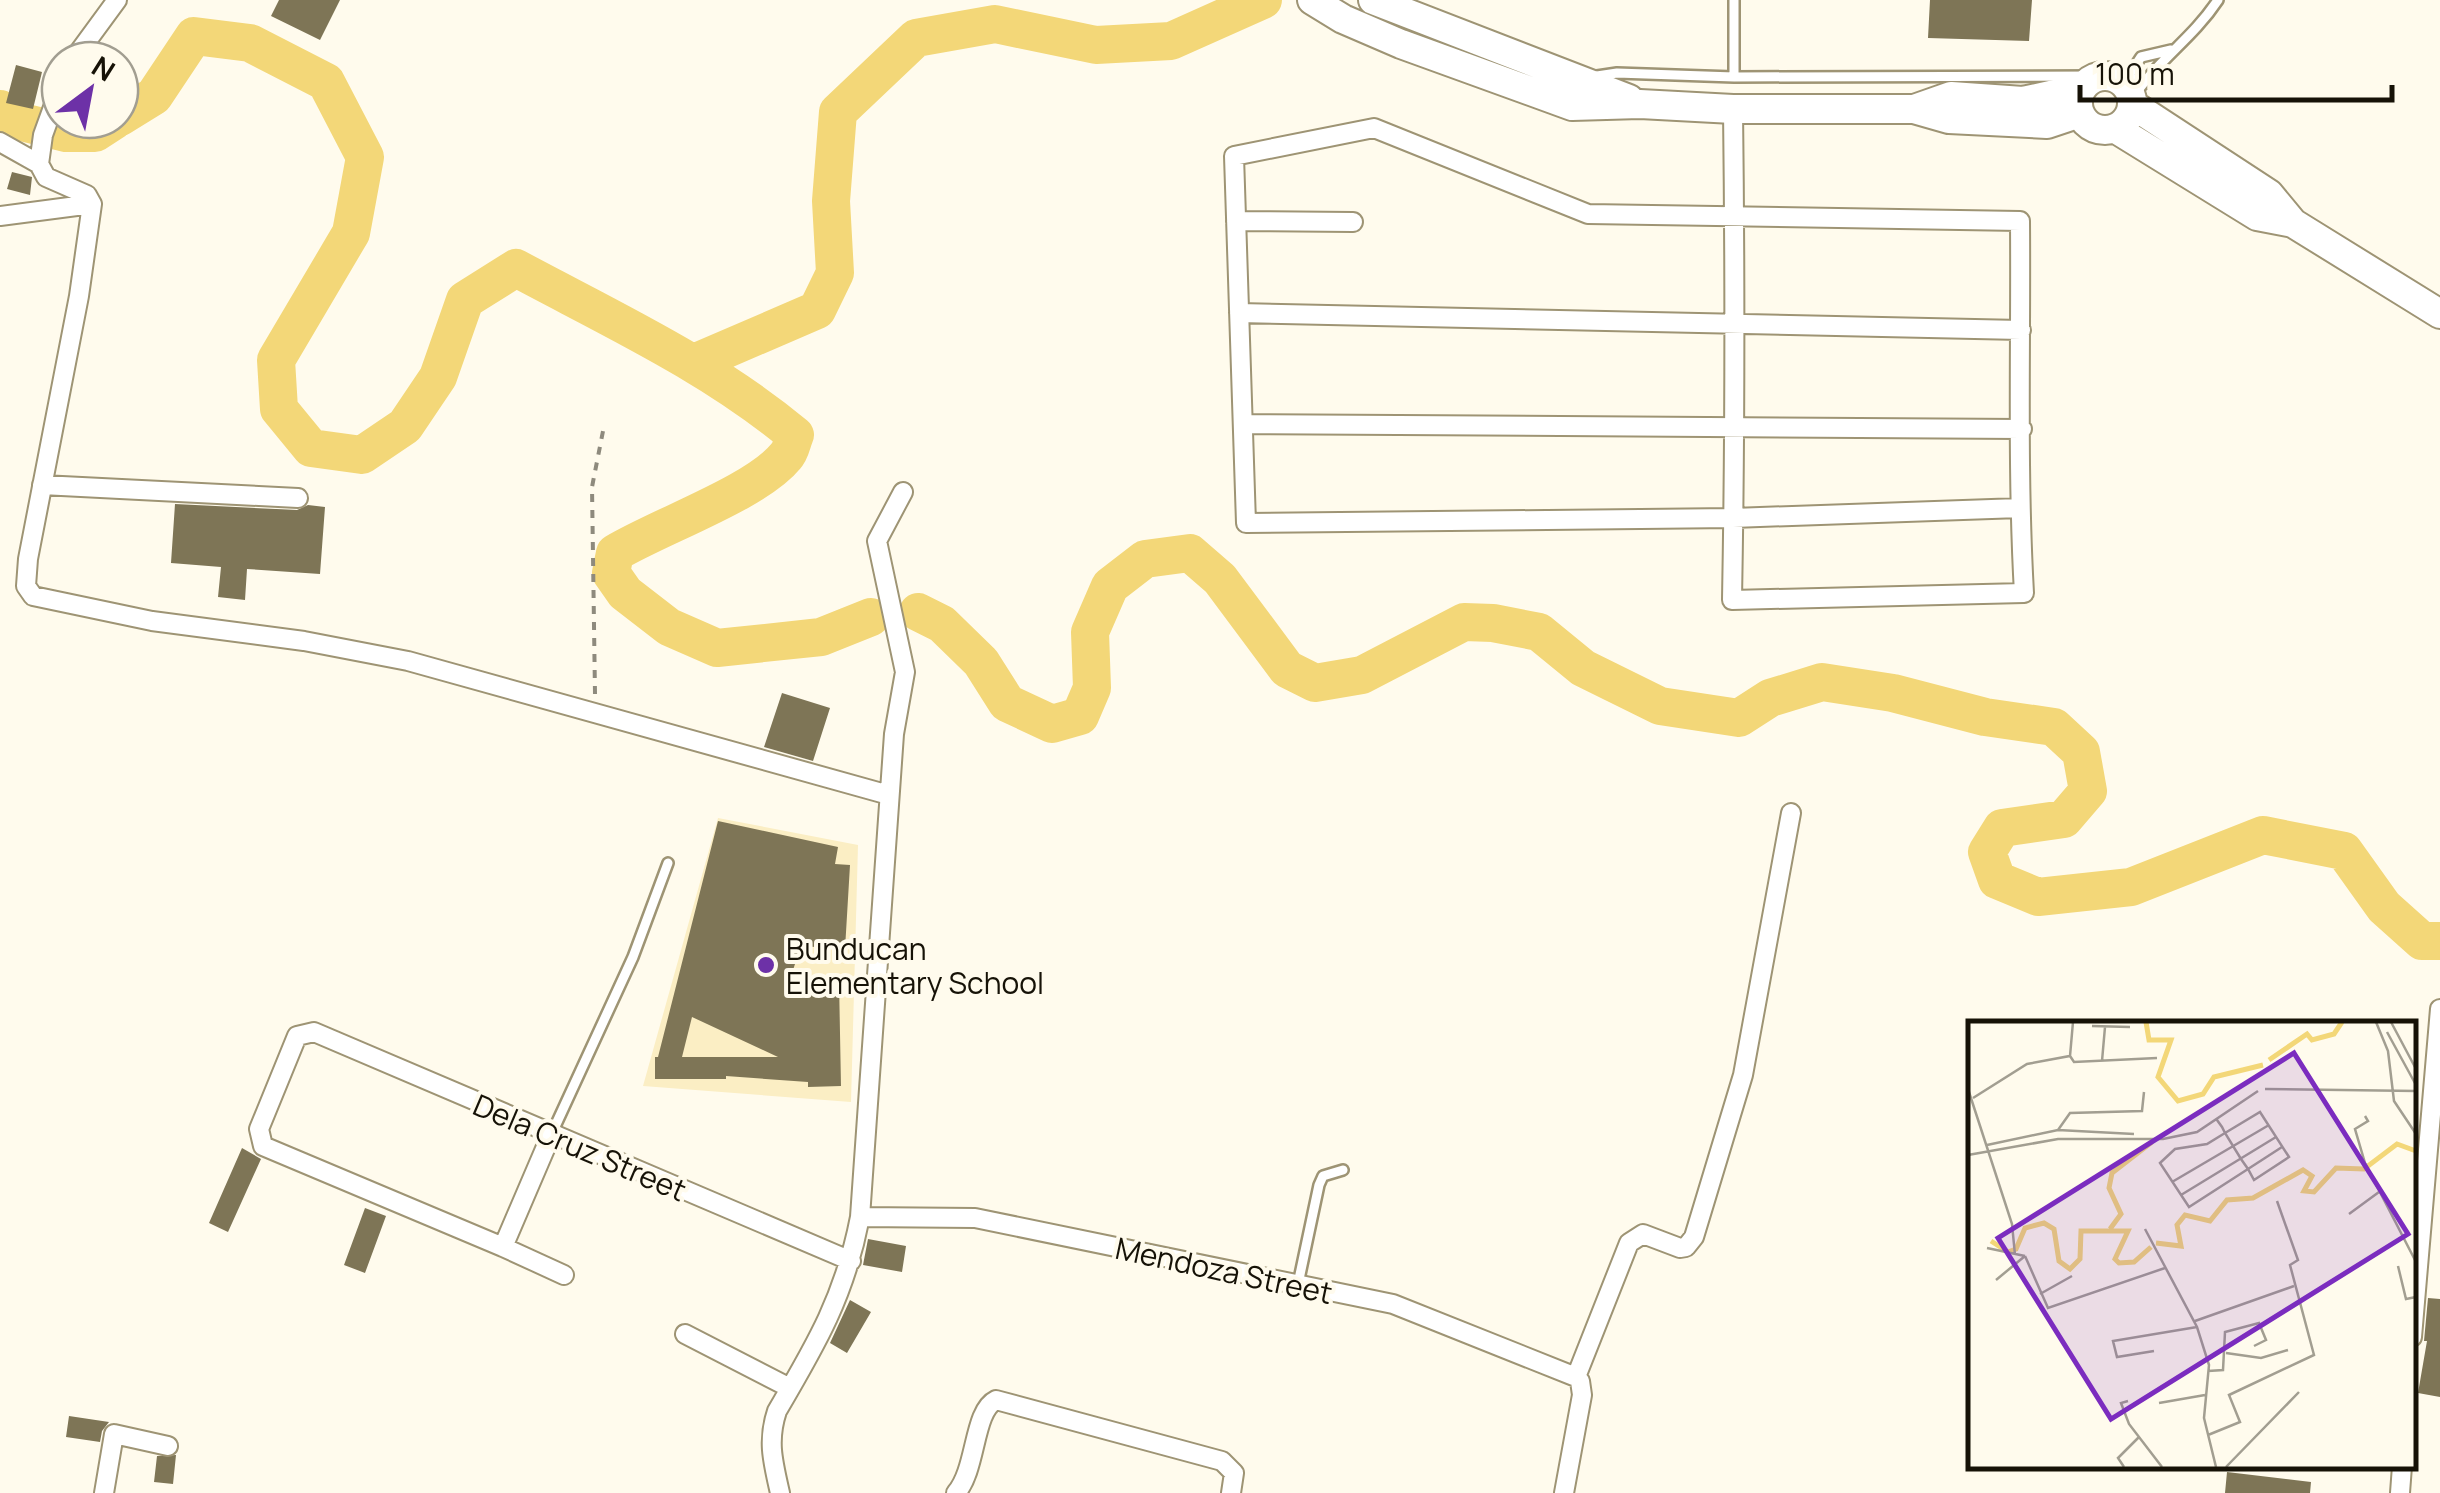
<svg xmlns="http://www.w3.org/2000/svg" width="2440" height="1493" font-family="Manrope,sans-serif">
	<rect width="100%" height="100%" fill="#fffbed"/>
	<path fill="#fbeec4" d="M718,818L858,845L851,1102L643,1086Z"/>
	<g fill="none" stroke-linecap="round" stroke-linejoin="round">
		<path stroke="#f3d778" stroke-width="38" d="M0,109L6,118L66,133H95L115,120
			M120,117L154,96L194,36L250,43L326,82L365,157L351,233L276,360L279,409L311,448L362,455L405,426L438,377L465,300L516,268C611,319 711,365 795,435C792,441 791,451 786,456C756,493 660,526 615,553L611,573L625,593L669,627L717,648L821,637L871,617
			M694,363L817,310L835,273L831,201L838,112L916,38L995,24L1096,45L1171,41L1263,0
			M918,612L942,624L981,662L1007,703L1052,724L1080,716L1092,688L1090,632L1110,586L1145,559L1190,553L1220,579L1287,669L1315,683L1362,675L1464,622L1493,623L1539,632L1583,668L1660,706L1739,718L1770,698L1822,682L1893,693L1985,717L2054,727L2081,752L2088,791L2064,819L2002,828L1987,852L1997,880L2038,897L2131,887L2263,835L2344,851L2384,907L2422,941H2440"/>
	</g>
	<path fill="#7e7556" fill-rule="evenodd" d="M279,0H340L320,40L271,16Z
		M1930,0H2032L2029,41L1928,38Z
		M16,65L42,72L33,109L6,103Z
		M12,172L32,177L30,195L7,189Z
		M175,504L297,510L308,505L325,507L320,574L247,569L245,600L218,597L221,567L171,563Z
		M782,693L830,708L813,761L764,747Z
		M718,821L838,847L835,864L850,865L845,949L801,946L790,979L839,980L841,1086L808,1087V1082L726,1076V1079H655V1057H658ZM692,1017L778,1057H682Z
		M242,1148L261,1159L228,1232L209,1223Z
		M365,1208L386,1216L365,1273L344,1265Z
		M868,1239L906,1246L902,1272L863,1265Z
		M2428,1298L2440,1299V1397L2418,1393L2427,1341H2424Z
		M850,1300L871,1312L847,1353L830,1343Z
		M69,1416L109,1422L102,1431L100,1442L66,1437Z
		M176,1455L173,1484L154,1482L157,1456Z
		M2227,1472L2311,1482L2310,1493H2225Z"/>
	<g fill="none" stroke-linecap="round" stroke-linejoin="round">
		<g stroke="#9e9474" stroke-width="14">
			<path id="lane" d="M1734,0V77
				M1597,76L1617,73L1734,77L2099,76
				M2124,83L2141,57L2171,50
				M2133,97C2160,58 2192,39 2218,0
				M552,1133L633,957L668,863
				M1298,1284L1319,1185L1323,1176L1343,1170"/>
		</g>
		<g stroke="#9e9474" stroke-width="22">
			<path id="street" d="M73,60L117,0
				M1733,109C1735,272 1735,436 1732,600L2024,593C2017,470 2021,345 2020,221L1588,214L1374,128L1234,156L1246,523L1733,518L2020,508
				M0,142L39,164L46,177L87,195L92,204L79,296L28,559L26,586L33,596L152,621L304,641L408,661L889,795
				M39,164L43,135L60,88
				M0,216L92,204
				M1236,221L1353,222
				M1239,313L2021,330
				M1243,424L2022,429
				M42,485L298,498
				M551,1135L503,1247L564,1275
				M860,1217L975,1218L1393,1304L1576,1377
				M503,1247L263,1146L259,1129L297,1036L314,1032L851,1261
				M685,1334L790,1388
				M2412,1337L2440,1009
				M104,1493L114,1434L168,1446
				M780,1493C773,1462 767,1441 777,1411C817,1343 845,1295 860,1217L894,734L905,672L877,541L903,492
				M956,1493C977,1469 973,1411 996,1400L1222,1461L1234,1473L1231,1493
				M1564,1493L1582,1395L1580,1381L1576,1377L1629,1243L1643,1234L1680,1248L1686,1247L1694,1237L1743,1075L1791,813
				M2400,1493L2402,1466"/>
		</g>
		<g stroke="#9e9474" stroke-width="32">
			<path id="secondary" d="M1312,0L1343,19L1401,44L1572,106L1640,104L1733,109H1914L1949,119L2047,124L2080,113
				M1373,0L1629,99
				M2078 103a27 27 0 1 1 54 0a27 27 0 1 1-54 0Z
				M2133,105L2269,194L2293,223L2440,314
				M1914,109L1951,96L2023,101L2082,88
				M2116,129L2257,216L2293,223"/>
		</g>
		<path stroke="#8e8a7d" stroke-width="4" stroke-dasharray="8 8" stroke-linecap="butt" d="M595,694L592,487L604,426"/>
		<use href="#lane" stroke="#fff" stroke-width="9"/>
		<use href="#street" stroke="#fff" stroke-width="18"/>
		<use href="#secondary" stroke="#fff" stroke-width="28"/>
	</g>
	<circle fill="#6d31a7" stroke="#fffbed" stroke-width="4" cx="766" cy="965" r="10"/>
	<g text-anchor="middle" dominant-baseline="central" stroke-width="8" stroke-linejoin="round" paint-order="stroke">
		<g font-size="30" fill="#161207" stroke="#fffbed" text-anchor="start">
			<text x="786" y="948">Bunducan<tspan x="786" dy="34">Elementary School</tspan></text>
		</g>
		<g font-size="30" fill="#161207" stroke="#fffbed">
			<text transform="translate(580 1147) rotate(23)">Dela Cruz Street</text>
			<text transform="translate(1224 1270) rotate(12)">Mendoza Street</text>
		</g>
	</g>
	<g transform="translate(1968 1021)">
		<rect width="448" height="448" fill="#fffbed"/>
		<path fill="none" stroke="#f3d778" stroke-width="5" d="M178,1L181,19H203L190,56L210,80L235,73L246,56L295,44M301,39L339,13L344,19L366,13L374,1M142,208L153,193L141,167L144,152L184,121M23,220L40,231L48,228L57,207L76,202L86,208L91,240L102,248L112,238L113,210H160L147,238L151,242L166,241L183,226M188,222L213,225L209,204L217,194L242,200L259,179L285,177L335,149L344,155L336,170L346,171L368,147L396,148L429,123L448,130"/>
		<path fill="none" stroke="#a29e91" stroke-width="2.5" d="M408,1L420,30L426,80L448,113M423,1L448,48M124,5L162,6M419,11L448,64M102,35L105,1M134,40L137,6M0,68L44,203L47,234M297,68L448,70M5,77L59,43L102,35L106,41L189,37M397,95L400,100L387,108L397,142L448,241M249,99L254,106L257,112L273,138L280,148L286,159L321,136L292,91L257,112L239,123L207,128L192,142L221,186L280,148L314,126M90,109L102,92L174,90L176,71M19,124L90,109L166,113M0,134L90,118H195L229,111L290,70M204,161L301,104M213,174L308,116M381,193L411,171M177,208L229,306L241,344L236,397L248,446M19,227L57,235M57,235L80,287L197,247M430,245L438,278L448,276M28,259L57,235M72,273L104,255M227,300L326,265M186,330L149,336L145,320L229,306M258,332L293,337L320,329M240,350L255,349L257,311L291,302L298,319L286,325M160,380L153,382L161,403L194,446M191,382L237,374M240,414L272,401L261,374L346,334L322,244L330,239L309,180M156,446L150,437L171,416M258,446L331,371"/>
		<path fill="#7b2cbf" fill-opacity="0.15" stroke="#7b2cbf" stroke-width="5" d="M326,32L440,213L143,398L30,217Z"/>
		<rect width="448" height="448" fill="none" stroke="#161207" stroke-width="5"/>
	</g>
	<g transform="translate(90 90) rotate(32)"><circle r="48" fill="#fffbed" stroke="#a29e91" stroke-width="2.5"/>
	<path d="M0-8L18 38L0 25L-18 38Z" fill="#6d31a7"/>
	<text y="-15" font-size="28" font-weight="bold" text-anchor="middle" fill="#161207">N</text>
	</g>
	<path d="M2080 85v15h312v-15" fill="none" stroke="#161207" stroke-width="5"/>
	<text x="2095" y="85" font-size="30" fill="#161207" stroke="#fffbed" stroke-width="8" paint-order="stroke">100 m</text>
</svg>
